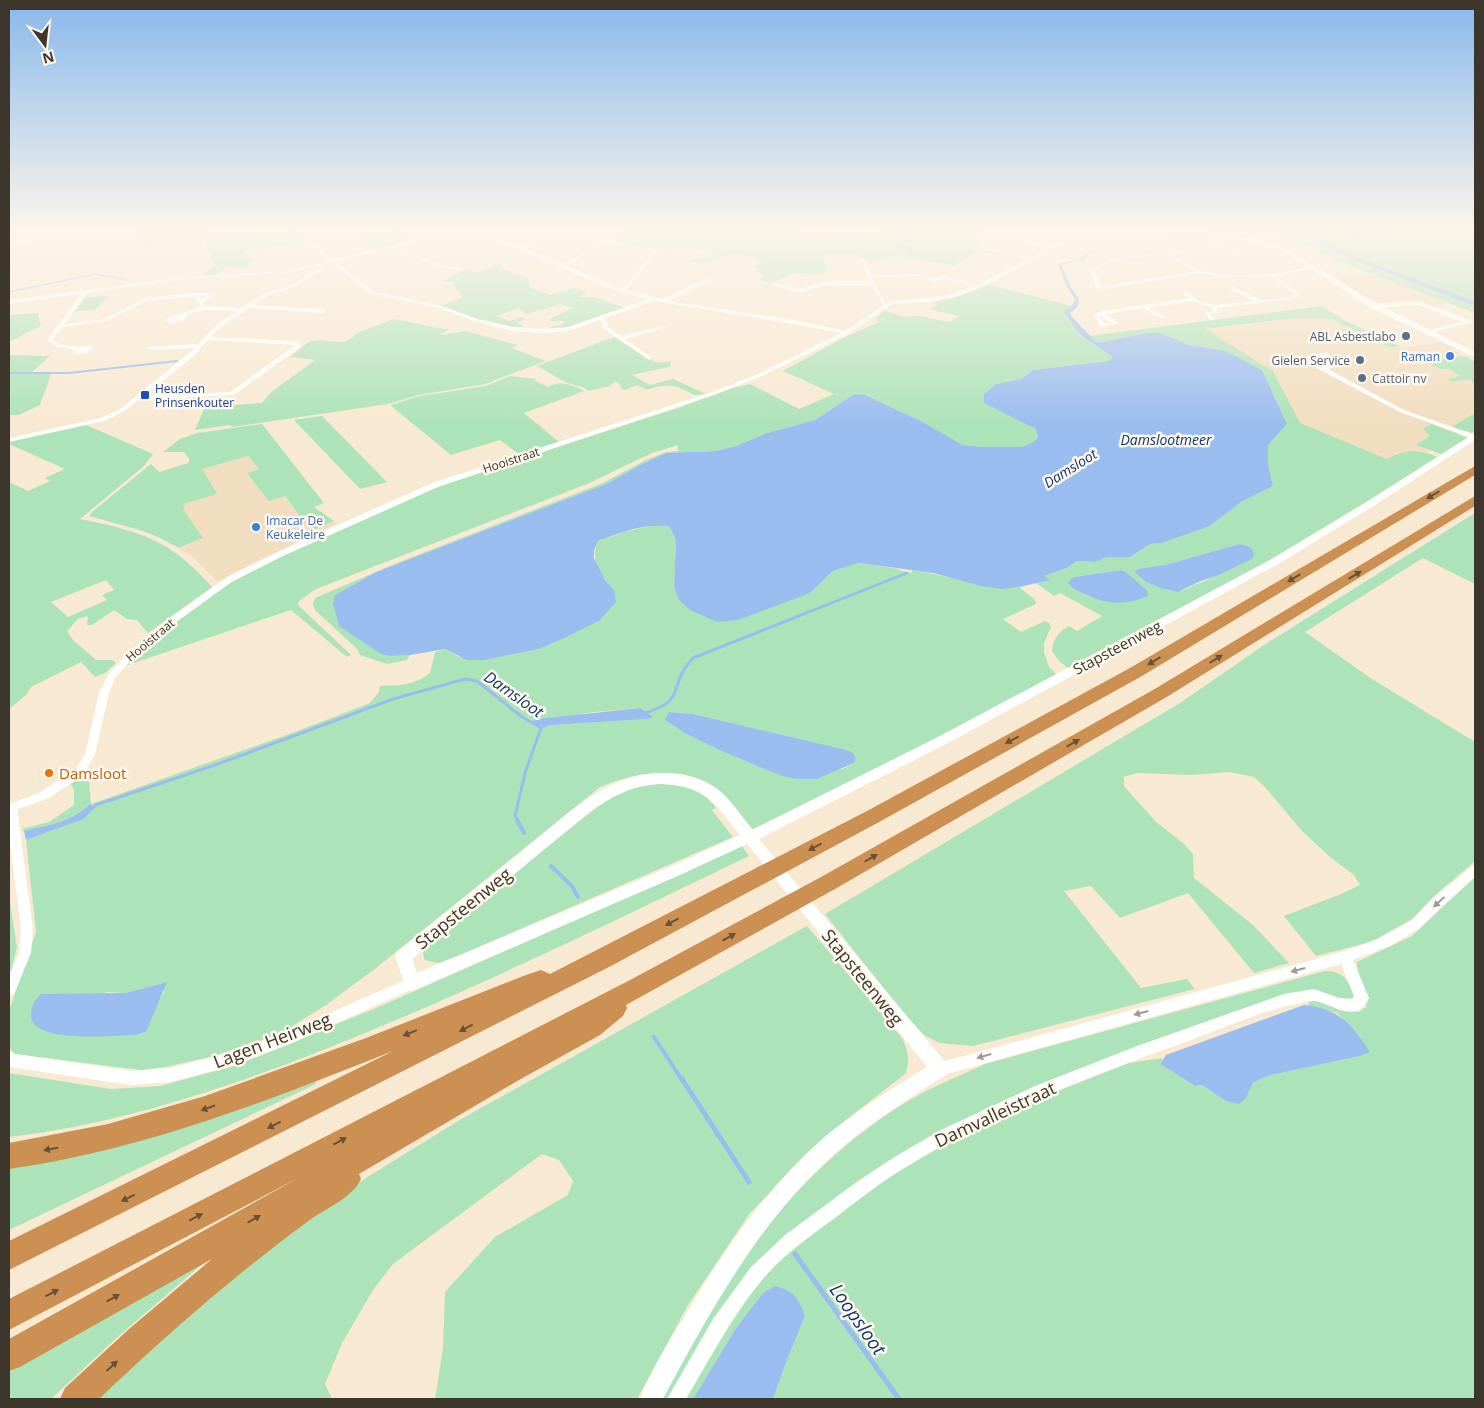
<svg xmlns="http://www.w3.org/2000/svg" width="1484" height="1408" font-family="'Open Sans',sans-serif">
	<rect width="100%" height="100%" fill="#f8e9d2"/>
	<path fill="#f1dec0" d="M136,228H203L206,239L142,248Z
		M1375,276L1437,299L1445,304L1433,307L1418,300L1373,303L1336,277Z
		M1293,318L1313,317L1334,320L1388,347L1403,348L1442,342L1475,364V424L1462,430L1457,433L1459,434L1436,448L1426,452L1396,453L1387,459L1299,423L1273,371L1204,329L1248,325Z
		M248,456L260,469L248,473L284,496L311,531L334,521L338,523L295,542L289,547L238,571L221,581H217L193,557L179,549L203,538L185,512L183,504L201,469Z"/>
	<path fill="#ade3b8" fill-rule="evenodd" d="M629,228H807L788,232L797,238L871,234L877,232L882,228H902L894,233L910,243L911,241L915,240L903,233L908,228H983L975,239L985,242L981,244L984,250L1000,253L996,255L979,251L953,266C932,262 911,257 889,258C879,259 871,262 861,261L859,255H823L827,271L825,273C815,275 804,272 793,274C780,276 773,287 760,279L766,275L758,273L755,266L762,264L763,262C753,257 735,252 724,256C715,259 707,263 697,264L690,260L716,256L717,253L691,247L656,250L612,241Z
		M1217,228H1284L1358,262L1475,306V313L1342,263L1287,236L1241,237L1237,236L1241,233C1233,232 1227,233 1218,231Z
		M1294,228H1356L1340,232L1348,235L1346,236L1354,237L1403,228H1475V301L1367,261Z
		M398,229L411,233L392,236L405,241L376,249L355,240L365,236L361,235L368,233L375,234Z
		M294,230L304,242L244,251L250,260L255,259L246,268L225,267L217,275H203L216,264L213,263L204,239Z
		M503,261H506L501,264L502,268L528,279L530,287L550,295L575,288L586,293L578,297H594L626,308L571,328L549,330L550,327L562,325L564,321H550V319L573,308L560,304L527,314L518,308L496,316L510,321L521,317L526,319L517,323L524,326L518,328L479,321L425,303L444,305L463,297L453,285L456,282L443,281L464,270L481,272Z
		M990,285L1072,306L1063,313L1089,341L1112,357L1109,361L1033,370L1021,379L996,384L1023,422L1036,429L1038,438L1032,443L1021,447H981L963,445L923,422L865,395L854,394L815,420L767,433L736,446L715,451L666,453L640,465L606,484L376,572L335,595L391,656L410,655L407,660L387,664L360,655L357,649L315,610L313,604L315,598L397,563L603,483L644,461L666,452L678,451V445L652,453L587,484L316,589L298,602L299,606L351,655L347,657L291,610L122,667L139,650L220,588L280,557L437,486L675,409L730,389L750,384L799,409L834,394L783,371L845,337L879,322L876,318L884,310L905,317L919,316L950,322L959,316L929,309L937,306L933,302L956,297Z
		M108,296L95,310L75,311L85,298Z
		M1322,306L1346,321L1401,347H1388L1334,320L1324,318H1293L1205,329L1273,371L1300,423L1387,459C1401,450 1421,449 1437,457L1364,503L1268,561L1068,668L1059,661L1052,651C1053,638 1059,632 1069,626L1077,631L1102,616L1060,593L1054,596L1036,583L1049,580L1044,576L1067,568L1077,561L1095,562L1107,557H1130L1150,544L1162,543L1210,526L1241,502L1273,486L1268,465V444L1287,424L1262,370L1221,350L1189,345L1160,333H1147L1097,343L1089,336ZM1239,544L1248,546L1254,552L1239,565L1184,590C1165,595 1150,580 1136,570L1165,565ZM1121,570L1125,571L1147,590L1091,597L1074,589V577Z
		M38,313L41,326L9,342V315Z
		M394,319L449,330L440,334L443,335L466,331L517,345L512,348L546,361L485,384L419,395L388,404L232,427L231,425L195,430L205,407L262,403L270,393L315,360L290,357C296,353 305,343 312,341C328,337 342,350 357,333Z
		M614,337L657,363L672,361L670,363L671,366L668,367L632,375L650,385L673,379L706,394L694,395C674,384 669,383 646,390L637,385L625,390L621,388L619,383L615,382L609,386L589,391L582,387L567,383L537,366Z
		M9,355L50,356L31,373L51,374L40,405L19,415H9Z
		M1466,356L1475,362V385L1470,379L1451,382L1448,379L1460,376L1450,369H1440L1425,362Z
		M510,376L536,379L535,381L548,387C560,380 573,385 584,391L524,413L559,442L520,455L500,440L451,455L390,405L420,396L486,386Z
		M1475,413V430L1472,433L1452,427Z
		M322,416L387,482L360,489L294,420Z
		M262,424L324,503L314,507L334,521L311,531L285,496L269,501L247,473L259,469L248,456L202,469L217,494L183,504L185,512L203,538L179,548L158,537L143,531L89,516L92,512L151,464L159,472L189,463V459L184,452H163L180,439L198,433Z
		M1431,424L1467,438L1441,454L1416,445L1430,436L1423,429Z
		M86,425L153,454L144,466L80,519C139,531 170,539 212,587L148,633L137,620L127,619L114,610L92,625H87L88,616L78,619L67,631L73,640L96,660H113L116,663L105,673L95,677L81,662L31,687L26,695L9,709V482L28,491L50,481L45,478L65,469L9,444V440ZM106,580L114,590L102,595L107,600L68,617L51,602Z
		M1475,513V584L1423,558L1305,632L1372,679L1475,742V861L1434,896L1412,919L1371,942L1316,956L1284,916L1341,894L1360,885L1354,875L1330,857L1301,830L1265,787L1254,777L1230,772L1191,775L1137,773L1124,777V786L1138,802L1156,822L1183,843L1193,854L1194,878L1253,925L1289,963L1254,973L1188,893L1120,918L1091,886L1064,891L1141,988L1187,979L1195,989L973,1046L939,1043L924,1035L901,1010L825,914L1180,703L1264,645Z
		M654,525L670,527L676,541L674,586L810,593L833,571L859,563L899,569L898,570L912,573V570C948,575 984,590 1019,587L1035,600L1036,604L1003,619L1021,632L1045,621L1049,623L1051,627L1044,643V652L1049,667L1057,675L894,760L753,829C741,816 730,798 716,788C682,764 636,772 600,787L376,968L326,1005L280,1034L210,1057L165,1067L141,1070L15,1054L9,1047V1011L36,932L26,840L84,819L90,804C74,821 46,826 24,831L22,829L49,822L74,805V790L70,783L88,769L91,804L295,732L370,703L379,692L380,686C401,685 413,686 430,673L435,652L445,649L459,657L510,655L539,649L599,621L614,590C601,576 589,559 598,541L628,531ZM639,708L645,714L646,719L538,726L585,713ZM670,712L693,714L852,752L856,758L854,763L843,769L779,775L688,735ZM163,983L164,992L156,1006L146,1032L136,1035L105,992L125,993Z
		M656,784C679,784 702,788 716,808L712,810L733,837L458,956L438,963L425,960C421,951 424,947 430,940L606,800L628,789Z
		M742,846L749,856C618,919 488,983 353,1038C242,1083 128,1123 9,1137V1073L111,1089L160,1086L230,1067L374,1009Z
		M1475,877V1399H773L785,1365L805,1316L762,1294L736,1328L693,1399H682L717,1341L765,1271L873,1186L956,1138L1035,1100L1129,1063L1163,1058L1160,1064L1195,1086L1202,1085L1226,1101L1246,1098L1253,1083L1267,1076L1360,1056L1361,1039L1337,1013L1308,1005L1311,999L1359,1012L1366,1007C1370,991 1357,980 1357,962L1412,936Z
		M9,896L17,947L9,979Z
		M807,926L902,1038C908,1052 911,1060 905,1074L828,1134L750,1213L688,1305L637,1399H435L443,1349L445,1292L495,1237L568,1195L573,1181L559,1160L542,1154L393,1264L373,1290L342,1343L325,1384L332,1399H97L227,1278L308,1218L369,1176L463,1118Z
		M1325,971C1343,970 1349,982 1356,996L1347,1000L1325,994L1126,1053L847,1192L721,1318L671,1399H661C688,1348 716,1296 750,1249C788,1196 842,1143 897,1108C924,1090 955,1078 985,1064Z
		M315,1079L316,1084L9,1230V1167L48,1161Z
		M212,1256L122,1333L51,1399H9V1369Z"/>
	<path fill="#9abdf0" d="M902,228H908L903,234L916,241H911L908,244L913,248L912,254L904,249L886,246L877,241L889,246L905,245L907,242L893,234Z
		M1212,228H1217L1218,231L1203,237L1134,245H1115L1091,252L1085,259L1061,265C1065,271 1066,277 1069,283C1074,295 1088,301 1070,313L1072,317L1097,343L1147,333H1160L1189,345L1221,350L1233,355L1262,370L1287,424L1268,445V465L1273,486L1241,502L1210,526L1162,543L1150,544L1130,557H1107L1095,562L1077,561L1067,568L1044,576L1050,580L1019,587L1001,589L981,586L933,573L859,563L833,571L810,593L738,620L717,622L690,610L679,600L674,586L676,541L670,527C645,522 621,533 598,541L594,550V558L605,580L614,590L616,602L599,621L562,639L539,649L484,660H467L445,649L410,655L391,656L381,654L339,626L333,603L335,595L376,572L606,484L640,465L666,453L715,451L736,446L767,433L815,420L854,394L865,395L923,422L963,445L982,447H1021L1032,443L1038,438L1036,429L984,403V394L996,384L1021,379L1033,370L1109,361L1112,357L1081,335L1063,312L1072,306L1075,299L1067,287L1058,264L1082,259L1081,257C1102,243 1115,247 1138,244C1159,242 1179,238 1200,236L1213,230Z
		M1284,228H1294L1367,261L1475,301V306L1358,262Z
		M1356,228H1403L1354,237L1339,232Z
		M1239,544C1247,545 1253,547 1254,555L1252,559L1219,575L1203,580L1178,592L1164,589L1146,582L1135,572L1138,569L1165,565Z
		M1121,570L1125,571L1147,590L1148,596C1126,605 1108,605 1087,595C1079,592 1072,589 1068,582L1074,577Z
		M640,708L653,717L647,719L538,726L529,723L537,719Z
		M669,712L693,714L842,749L852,752L856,758L854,763L817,779H797L779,775L722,751L688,735L665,720Z
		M90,804L93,809L84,819L26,840L24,831C46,826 74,821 90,804Z
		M167,982L146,1032L136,1035C115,1035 29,1045 31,1014C32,1005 35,1000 41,994L125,993Z
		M1304,1005C1339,1009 1351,1023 1370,1052L1360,1056L1267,1076L1253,1083L1246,1098L1239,1104L1226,1101L1202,1085L1195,1086L1160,1064L1166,1055Z
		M775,1286C795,1292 798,1297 805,1316L785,1365L773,1399H693L736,1328L762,1294Z"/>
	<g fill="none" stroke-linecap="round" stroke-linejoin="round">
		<path stroke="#9abdf0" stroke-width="1" d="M9,292L95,274L124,279"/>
		<path stroke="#9abdf0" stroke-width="2" d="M9,373H69L177,361"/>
		<path stroke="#9abdf0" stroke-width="2.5" d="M796,617L907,573"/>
		<path stroke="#9abdf0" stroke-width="3" d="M641,714C690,701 666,686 693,658L799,616
			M91,809L96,805L218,764L393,699L465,679L477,681L522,717L541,728L548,724
			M518,821L515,816L525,773L541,728"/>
		<path stroke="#9abdf0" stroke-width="4" d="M517,820L524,833
			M551,866L572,886L578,897
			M654,1037L682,1080"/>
		<path stroke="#9abdf0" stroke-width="5" d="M682,1079L749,1182
			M795,1254L899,1399"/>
		<path fill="#fff" fill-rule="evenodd" d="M30,228H39L9,235V233Z
			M68,228H72L76,236L9,245V243L71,234Z
			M294,228H299L311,241L333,259L459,228H467L461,230L523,247L547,228H552L527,249L563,264C583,252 605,243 622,228H627L613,240L658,251L629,288L625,290L663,299L710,277L712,279L669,301L794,320L845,331L883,306L871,285H837L820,286L799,293L771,284L774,282L799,289L820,283L837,281H869L860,258L862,257L864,258L871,275L918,274L934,278L945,276L977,285L1050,247L1000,238L1008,228H1012L1005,236C1015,238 1049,246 1056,244C1071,239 1083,228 1100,228L1074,238L992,282L959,296L932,302L892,304L848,334L762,376L719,393L438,487L283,556L233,581L164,631L137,654L115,678L109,693L95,754L83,776L47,799L18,809V816L33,929L31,953L14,994L9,996V975L19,953L21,929L9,835V804L39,793L75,770L85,754L99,693L108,675L131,650L158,627L227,577L277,552L432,483L715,391L758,374L841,333L794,324L654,301L605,318L609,328L621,336L665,326V328L625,339L651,357L652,358L649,360L605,330L600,320L569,331L542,333L512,331L474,321L436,307L370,294L332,263L293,272L185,279L87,293L65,324L104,319L145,298L189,293H215V295L203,303L206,306L241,308L263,294L293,284L322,267L324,269L297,286L267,296L254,305L323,309L326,311L323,313L250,308L222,326L212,335L211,337L298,341L301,343L299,348L234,395L139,400L123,412L104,421L9,442V438L100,418L119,410L195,348L149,350L146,348L147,347L198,344L218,324L237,311L204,310L188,314L185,320L172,324L165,321L169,317L201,307L194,297L146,301L107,321L62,327L53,340C64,348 77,346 90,346L93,348C88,354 80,356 73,352L75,350L57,347L47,340L81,294L9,304V300L185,277L293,270L329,261L307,243ZM456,232L514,247L606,287L648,299L568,327L542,329L512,327L478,319L439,305L374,292L336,262L391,248L438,267L460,270L462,268L441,265L396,247ZM610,242L653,252L625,286L620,288L567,266L593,250ZM918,276L934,282L945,279L973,286C946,298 920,299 891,301L886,304L872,278ZM199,296H207L201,299ZM208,340L295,345L230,392L144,396L195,355Z
			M1281,233L1279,235L1239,239L1237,238Z
			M1224,245L1246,255L1230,257V255L1238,254L1223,247L1170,254C1182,260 1193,268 1205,271C1239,281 1281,273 1314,266L1316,267L1276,277L1299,293V295L1294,299L1218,308L1217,313L1210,314L1214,319L1211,321L1204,313L1212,311V308L1192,301L1149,308L1164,316L1165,317L1162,319L1143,308L1106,314L1119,323L1102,327L1100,326L1093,315L1103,311L1189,298L1183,294L1186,292L1199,301L1215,305L1254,301L1230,289L1232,286L1261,300L1291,297L1294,294L1271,277H1220L1202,273L1099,290L1096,288L1090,270L1111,259ZM1164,254L1197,271L1101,286L1095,271L1112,261ZM1101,315L1103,318L1110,322L1104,323L1099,316Z
			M1419,301L1471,321L1472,322L1428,334L1426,333V331L1463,322L1418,305L1374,308L1371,306L1374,304Z
			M1325,352L1343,364L1328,369L1404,410L1475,435V439L1400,412L1320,370L1304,360L1306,357ZM1324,356L1335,363L1323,367L1310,360Z
			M1475,865V877L1441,907L1420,928L1390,946L1353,960L1369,998C1356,1026 1332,1003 1314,1001C1309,1001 1302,1003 1297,1004C1263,1010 1224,1028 1191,1040C1093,1075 995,1112 906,1167C881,1182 858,1200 835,1218C809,1237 783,1255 762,1280C732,1316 710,1359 686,1399H667L713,1319L751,1267L785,1235L858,1181L896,1156L941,1130L1035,1086L1137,1046L1284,994L1314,989L1339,998L1352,999L1354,996L1341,964L940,1076L935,1074L933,1069L935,1064L1345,951L1380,938L1412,920L1433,899L1471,867Z
			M412,977L417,979L419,983L417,987L290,1044L233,1066L170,1082L131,1085L9,1067V1053L131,1071L170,1068L233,1052L281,1034Z"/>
		<path fill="#fff" fill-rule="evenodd" d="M1475,433V440L1372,507L1280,563L948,743L759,839L946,1063L949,1069L946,1075C908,1099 868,1124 834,1154C759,1222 710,1311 663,1399H640C650,1371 669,1342 685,1316C723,1251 765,1190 821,1140C854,1112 891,1089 927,1067L747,844L680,875L412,991L406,988L395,957L397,952C440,917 484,882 527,847C557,823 586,794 623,780C650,770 685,770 711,785C728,794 740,815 752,830L938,737L1272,559L1366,503ZM663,784C708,787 714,803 740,835L670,867L417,973L412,959L587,814C611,797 633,784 663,784Z"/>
		<path fill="#fff" fill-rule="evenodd" d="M1179,228H1193L1254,239L1289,250L1377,304L1475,352V357L1371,308L1285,252L1253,243Z"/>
		<path fill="#cc9152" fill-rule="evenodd" d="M1475,466V475L1142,676L881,821L611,966L9,1270V1241L393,1051C268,1101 142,1150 9,1169V1143L108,1124L205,1096L366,1038L526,975L541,970L550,974L867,811L1130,668Z
			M1475,496V506L1165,698L835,889L626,1005L627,1008L623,1016L600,1035L519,1080L359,1174L361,1179C353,1197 327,1208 311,1219C236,1274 166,1335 99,1399H60L65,1388L129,1329L212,1259L20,1367L9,1371V1339L300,1177L9,1330V1299L632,979L821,877L1153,690Z"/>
	</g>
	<defs><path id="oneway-solid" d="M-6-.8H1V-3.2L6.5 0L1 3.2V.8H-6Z" transform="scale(1.25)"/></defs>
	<g fill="#675138">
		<use href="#oneway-solid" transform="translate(1433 495) rotate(149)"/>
		<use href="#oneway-solid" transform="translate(1355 575) rotate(-31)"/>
		<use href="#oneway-solid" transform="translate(1294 578) rotate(149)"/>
		<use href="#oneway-solid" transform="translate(1216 659) rotate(-31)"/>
		<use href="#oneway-solid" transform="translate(1154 661) rotate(149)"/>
		<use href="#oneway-solid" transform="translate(1012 740) rotate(152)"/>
		<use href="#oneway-solid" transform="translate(1073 743) rotate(-30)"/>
		<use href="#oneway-solid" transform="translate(815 847) rotate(152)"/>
		<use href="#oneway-solid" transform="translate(871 858) rotate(-30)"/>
		<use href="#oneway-solid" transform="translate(672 922) rotate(152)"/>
		<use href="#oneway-solid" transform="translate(729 937) rotate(-29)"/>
		<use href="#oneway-solid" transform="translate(466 1028) rotate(153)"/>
		<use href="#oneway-solid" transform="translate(410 1033) rotate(158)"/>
		<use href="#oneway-solid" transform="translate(208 1108) rotate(160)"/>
		<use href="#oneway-solid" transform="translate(274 1125) rotate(153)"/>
		<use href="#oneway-solid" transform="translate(340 1141) rotate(-28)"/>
		<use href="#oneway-solid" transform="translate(51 1149) rotate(169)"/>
		<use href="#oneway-solid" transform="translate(128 1198) rotate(154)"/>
		<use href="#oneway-solid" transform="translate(196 1217) rotate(-28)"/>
		<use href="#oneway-solid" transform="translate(254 1219) rotate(-30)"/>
		<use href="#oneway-solid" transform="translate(52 1293) rotate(-27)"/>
		<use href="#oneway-solid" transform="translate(113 1298) rotate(-29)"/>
		<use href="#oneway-solid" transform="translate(112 1366) rotate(-43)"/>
	</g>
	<g fill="#9e9a96">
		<use href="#oneway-solid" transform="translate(1439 902) rotate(137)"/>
		<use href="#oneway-solid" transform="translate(1298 970) rotate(165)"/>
		<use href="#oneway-solid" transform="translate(1141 1013) rotate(165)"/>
		<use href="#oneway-solid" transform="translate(984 1056) rotate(164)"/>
	</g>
	<linearGradient id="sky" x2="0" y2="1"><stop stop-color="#89b8eb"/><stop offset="0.54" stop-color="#fcf5eb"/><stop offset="1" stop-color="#fcf5eb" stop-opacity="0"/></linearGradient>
	<rect width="1484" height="425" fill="url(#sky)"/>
	<g fill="#5c6f8a" stroke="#fef8ef" stroke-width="2">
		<circle cx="1406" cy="336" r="5"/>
		<circle cx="1360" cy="360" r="5"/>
		<circle cx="1362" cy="378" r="5"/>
	</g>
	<g fill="#3f7fe0" stroke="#fef8ef" stroke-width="2">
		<circle cx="1450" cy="356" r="5"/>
		<circle cx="256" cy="527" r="5"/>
	</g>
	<rect fill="#1a4fb4" stroke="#fef8ef" stroke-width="2" x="140" y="390" width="10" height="10" rx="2.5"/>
	<circle fill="#e8710a" stroke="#fef8ef" stroke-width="2" cx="49" cy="773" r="5"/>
	<g text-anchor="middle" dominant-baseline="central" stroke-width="5" stroke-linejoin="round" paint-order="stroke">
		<g font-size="12" fill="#4e5e75" stroke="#fef8ef" text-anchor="end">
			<text x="1396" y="336">ABL Asbestlabo</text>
			<text x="1350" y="360">Gielen Service</text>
			<text x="1372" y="378" text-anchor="start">Cattoir nv</text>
		</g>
		<g font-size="12" fill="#366cbe" stroke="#fef8ef" text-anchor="end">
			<text x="1440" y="356">Raman</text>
			<text x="266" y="520" text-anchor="start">Imacar De<tspan x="266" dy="14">Keukeleire</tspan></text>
		</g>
		<g font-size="12" fill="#164399" stroke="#fef8ef" text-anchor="start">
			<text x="155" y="388">Heusden<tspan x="155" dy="14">Prinsenkouter</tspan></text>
		</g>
		<g font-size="12" fill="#3c362d" stroke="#fef8ef">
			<text transform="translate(511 460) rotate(-18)">Hooistraat</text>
			<text transform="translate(150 640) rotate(-40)">Hooistraat</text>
		</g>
		<g font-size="14" font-style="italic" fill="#0c3672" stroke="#fef8ef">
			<text x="1166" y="439">Damslootmeer</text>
			<text transform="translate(1070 468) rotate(-32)">Damsloot</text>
		</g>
		<g font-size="15" fill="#3c362d" stroke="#fef8ef">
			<text transform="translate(1117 647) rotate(-28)">Stapsteenweg</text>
		</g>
		<g font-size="15" fill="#c56008" stroke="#fef8ef" text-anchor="start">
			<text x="59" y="773">Damsloot</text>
		</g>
		<g font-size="16" font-style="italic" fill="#0c3672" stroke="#fef8ef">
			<text transform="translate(514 694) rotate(35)">Damsloot</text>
		</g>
		<g font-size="18" fill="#3c362d" stroke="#fef8ef">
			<text transform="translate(463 908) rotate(-39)">Stapsteenweg</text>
			<text transform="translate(863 977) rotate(51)">Stapsteenweg</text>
			<text transform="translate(272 1040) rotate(-21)">Lagen Heirweg</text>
			<text transform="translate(995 1114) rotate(-25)">Damvalleistraat</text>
		</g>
		<g font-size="19" font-style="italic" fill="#0c3672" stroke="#fef8ef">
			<text transform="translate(858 1319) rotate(55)">Loopsloot</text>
		</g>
	</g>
	<rect width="1484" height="1408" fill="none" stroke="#3c362d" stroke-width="20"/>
	<g transform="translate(45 45) rotate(165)" stroke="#fef8ef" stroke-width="4" paint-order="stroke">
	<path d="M0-4L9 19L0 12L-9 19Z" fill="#3c362d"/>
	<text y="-8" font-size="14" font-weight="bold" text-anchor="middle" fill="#3c362d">N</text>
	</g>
</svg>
